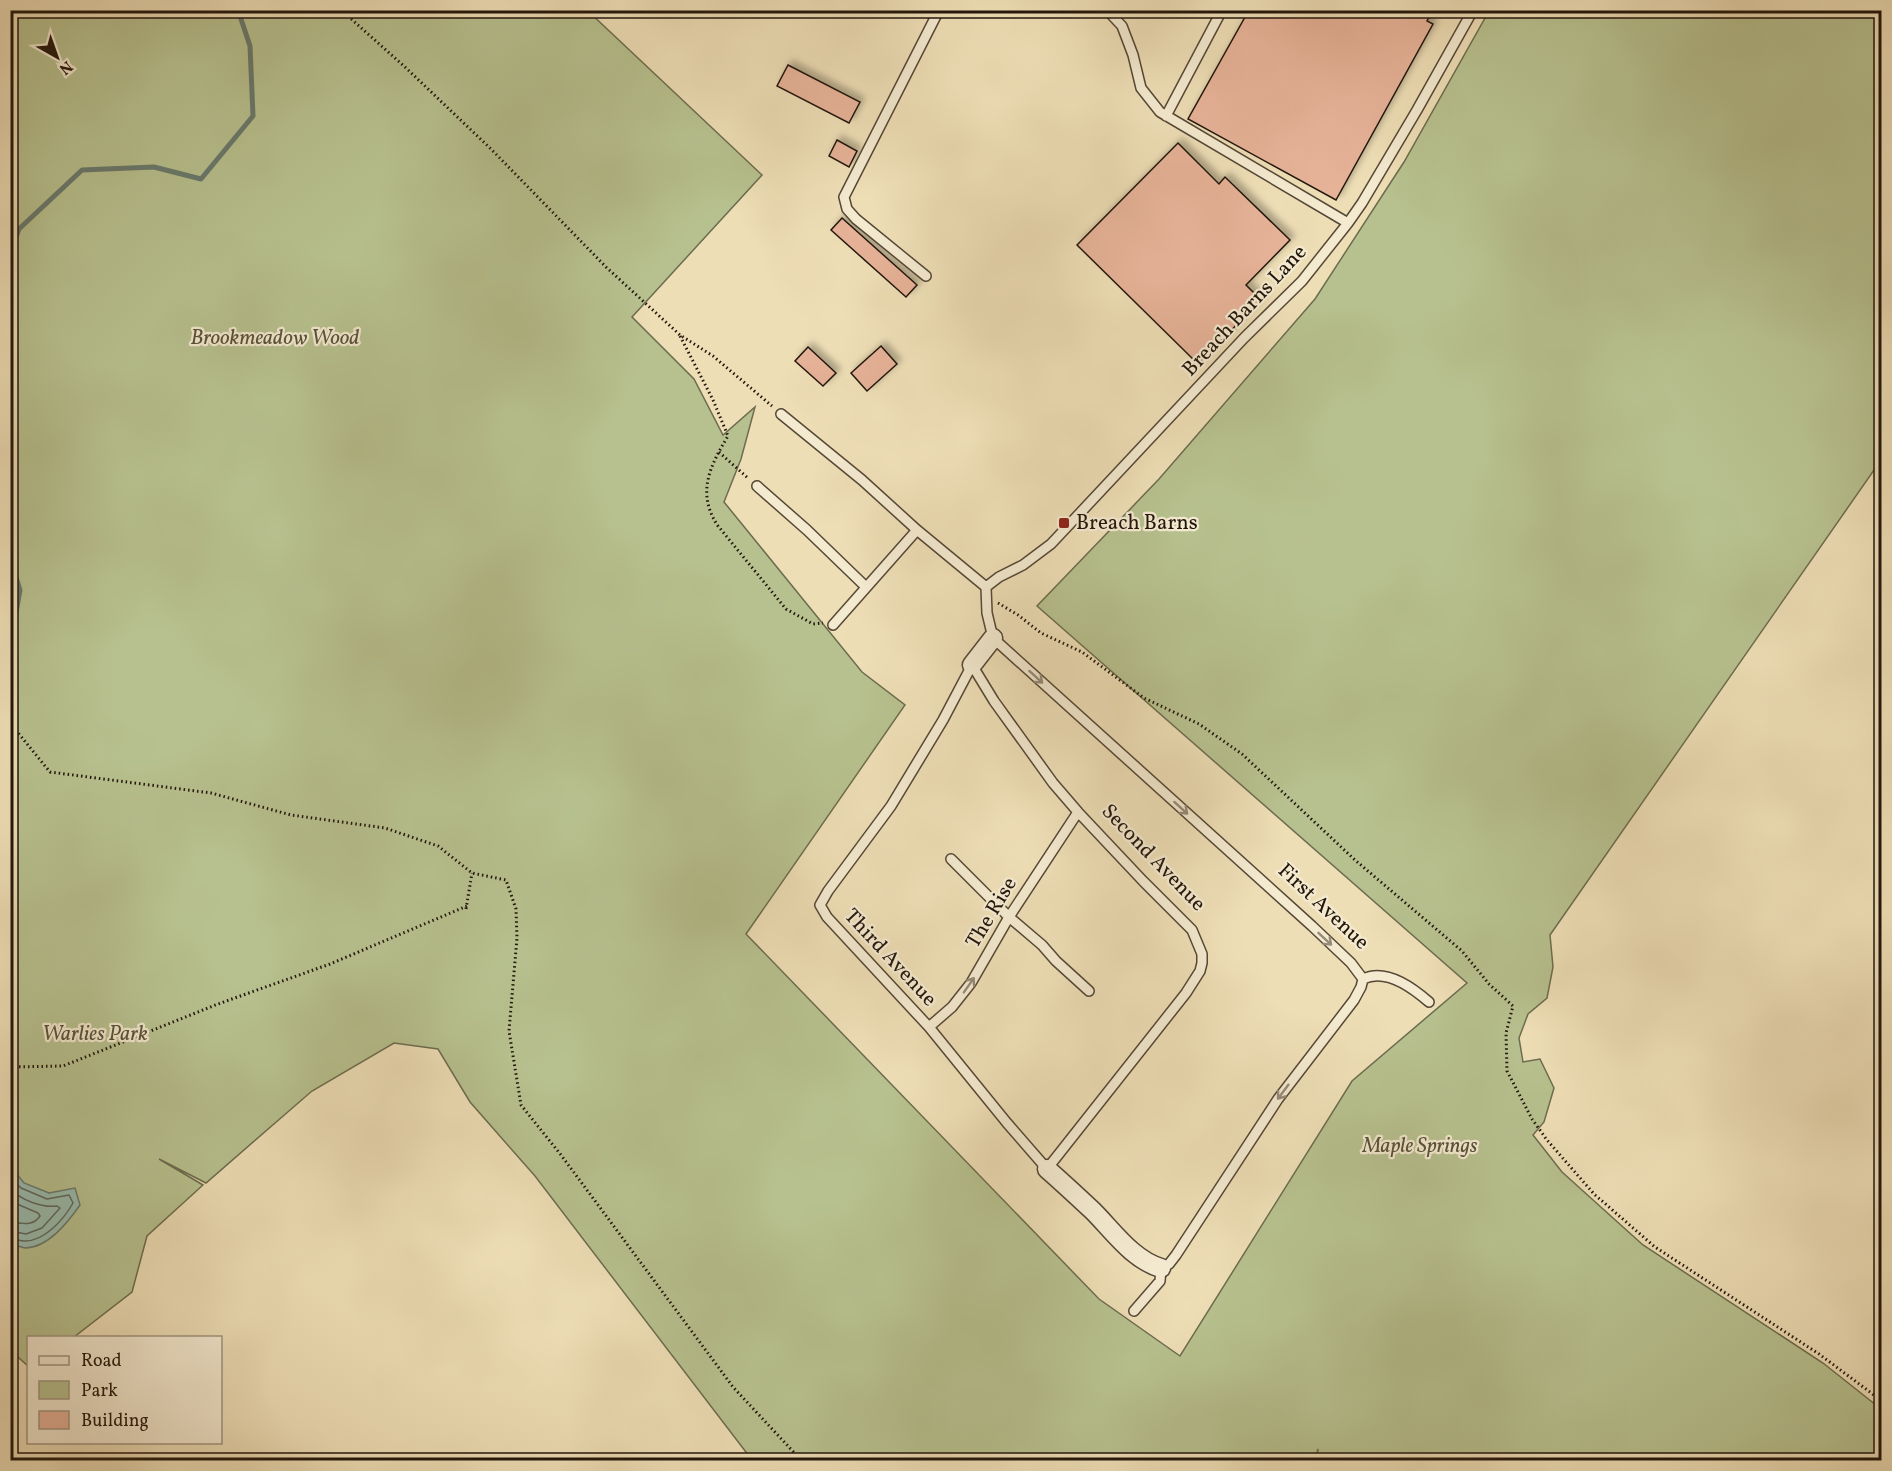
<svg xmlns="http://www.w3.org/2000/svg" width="1892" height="1471" font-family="Vollkorn,serif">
	<defs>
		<filter id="shadow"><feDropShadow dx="4.5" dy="-4.5" stdDeviation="3" flood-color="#0004"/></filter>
	</defs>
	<rect width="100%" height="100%" fill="#eedeb6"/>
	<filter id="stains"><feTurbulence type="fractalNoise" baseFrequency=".00333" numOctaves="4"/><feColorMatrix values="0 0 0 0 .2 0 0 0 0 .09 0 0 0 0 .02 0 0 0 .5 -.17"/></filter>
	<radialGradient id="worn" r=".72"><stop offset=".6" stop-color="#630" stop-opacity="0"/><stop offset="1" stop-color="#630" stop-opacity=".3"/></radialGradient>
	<path fill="#b7c18f" stroke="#6c6c4e" stroke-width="1.5" d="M10,11H588L762,175L632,317L694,379L723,435L755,407L741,459L724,502L862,672L905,705L746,934L1099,1299L1180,1356L1352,1081L1467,983L1037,606L1159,479L1315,299L1404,162L1489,11H1881V460L1550,935L1553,967L1547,998L1528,1014L1519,1038L1523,1062L1540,1059L1554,1088L1544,1122L1533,1135L1562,1172L1643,1245L1823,1363L1881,1409V1460H1317L1318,1449L1315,1460H752L535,1176L470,1102L438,1049L394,1043L312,1091L206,1183L159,1159L203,1185L147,1236L132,1292L74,1337L28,1338V1366L10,1350Z"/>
	<path fill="#99bcaf" stroke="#697a6e" stroke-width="1.5" d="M11,1167L24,1183L49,1193L75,1188L80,1205C68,1222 48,1248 25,1248C20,1247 15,1245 11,1244Z"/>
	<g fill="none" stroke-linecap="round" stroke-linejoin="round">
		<path stroke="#5e695e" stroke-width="1.5" d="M10,1177L21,1188L47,1199L69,1195L73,1203C64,1219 45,1241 25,1241C20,1241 15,1239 10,1239
			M10,1188C20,1200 42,1208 57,1206L60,1208L42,1228L26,1234L10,1231
			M10,1201L38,1213L40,1216C33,1227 21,1223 10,1222"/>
		<path stroke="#697a6e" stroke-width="5" d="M10,253L19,229L82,170L154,167L201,179L253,116L250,46L238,10
			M10,558L20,590L10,647"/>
	</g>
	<path fill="#e6b298" stroke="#22160c" stroke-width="1.5" filter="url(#shadow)" d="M1249,10H1433L1427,21L1433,24L1336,200L1188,119Z
		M788,65L860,102L849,123L777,86Z
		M837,140L857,151L849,167L829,156Z
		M1178,143L1219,184L1225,177L1290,240L1246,285L1261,300L1198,364L1077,245Z
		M842,218L917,285L906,297L831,230Z
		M881,346L897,364L867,391L851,373Z
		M808,347L836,373L823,386L795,361Z"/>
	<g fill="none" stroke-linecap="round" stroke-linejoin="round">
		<g stroke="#554836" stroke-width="12">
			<path id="lane" d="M1107,10L1122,26L1133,55L1141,88L1160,112L1348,223
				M1166,116L1222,10
				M926,276L856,219L847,209L844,197L939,10
				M781,414L862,480L917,530L986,587
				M757,486L807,530L866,587
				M986,587L987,613L993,638L1312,926L1351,963L1363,979L1361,987L1354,1000L1278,1099L1176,1255L1169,1264L1161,1268L1160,1281L1134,1311
				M986,587L999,577L1023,565L1051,544L1244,338L1302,281L1348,223L1362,203L1417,110L1473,10
				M833,625L917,530
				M972,665L994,701L1053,783L1078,812L1143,881L1192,930L1202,954V963L1200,971L1186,993L1047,1169L1007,1123L929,1027L827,917L820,905L828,891L891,806L943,720Z
				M951,859L1009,917L1042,945L1056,961L1089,991
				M1363,979C1385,968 1412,987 1429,1002
				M929,1027L952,1007L971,983L1009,917L1078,812"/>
		</g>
		<g stroke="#554836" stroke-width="21">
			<path id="street" d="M972,665L993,638
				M1047,1169C1063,1183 1078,1197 1093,1211C1113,1231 1133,1260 1161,1268"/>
		</g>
		<path stroke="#22160c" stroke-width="3" stroke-dasharray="1.5 3" stroke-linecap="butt" d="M341,10L405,67L491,149L606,267L680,335L713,356L772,406
			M680,336L713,400L728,436C710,466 696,493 718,526L786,609L813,624L823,623
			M719,452L749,479
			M998,603L1018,615L1041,633L1082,652L1144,698L1199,724L1242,754L1355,860L1462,951L1489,984L1513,1006L1506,1033L1507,1071L1532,1119L1547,1140L1594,1194L1655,1247L1819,1354L1882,1401
			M10,723L50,772L211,793L291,815L385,828L438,846L472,873L506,880L516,909L517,938L509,1031L521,1105L561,1155L733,1387L801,1460
			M466,909L472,873
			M10,1067L63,1066L218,1004L330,964L467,906"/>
		<use href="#lane" stroke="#f4ead0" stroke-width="9"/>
		<use href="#street" stroke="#f4ead0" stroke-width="18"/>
	</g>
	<defs><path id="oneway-shaft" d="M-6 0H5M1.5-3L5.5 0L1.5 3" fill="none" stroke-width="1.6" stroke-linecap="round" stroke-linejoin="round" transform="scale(1.5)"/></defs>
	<g stroke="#968b78">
		<use href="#oneway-shaft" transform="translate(1036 677) rotate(42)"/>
		<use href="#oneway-shaft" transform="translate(1181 808) rotate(42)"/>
		<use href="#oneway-shaft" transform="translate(1325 939) rotate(43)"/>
		<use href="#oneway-shaft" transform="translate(969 985) rotate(-55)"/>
		<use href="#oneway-shaft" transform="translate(1283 1092) rotate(127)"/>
	</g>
	<rect fill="#8f2418" stroke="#f4ead0" stroke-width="2" x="1058" y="517" width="12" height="12" rx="3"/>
	<g text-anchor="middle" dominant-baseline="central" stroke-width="4.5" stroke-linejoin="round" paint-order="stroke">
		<g font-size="21" fill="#22160c" stroke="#f4ead0">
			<text transform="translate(1245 311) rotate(-47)">Breach Barns Lane</text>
			<text transform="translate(1153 858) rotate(46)">Second Avenue</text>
			<text transform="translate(1323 907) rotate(43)">First Avenue</text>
			<text transform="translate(992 913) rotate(-59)">The Rise</text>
			<text transform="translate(890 958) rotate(47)">Third Avenue</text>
		</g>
		<g font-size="21" font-style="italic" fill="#56523a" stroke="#f4ead0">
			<text x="275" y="338">Brookmeadow Wood</text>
			<text x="95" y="1034">Warlies Park</text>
			<text x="1420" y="1146">Maple Springs</text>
		</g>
		<g font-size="21" fill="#22160c" stroke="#f4ead0" text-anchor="start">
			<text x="1076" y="523">Breach Barns</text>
		</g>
	</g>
	<rect width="1892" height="1471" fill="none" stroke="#eedeb6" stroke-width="36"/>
	<rect x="12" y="12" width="1868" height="1447" fill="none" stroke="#22160c" stroke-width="3"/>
	<rect x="18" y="18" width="1856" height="1435" fill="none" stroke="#22160c" stroke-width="1.5"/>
	<rect x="27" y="1336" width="195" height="108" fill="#f4ead0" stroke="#a09582" stroke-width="1.5"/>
	<rect x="39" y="1356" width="30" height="9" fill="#f4ead0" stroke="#a09582" stroke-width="1.5"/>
	<text x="81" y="1366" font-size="18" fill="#22160c">Road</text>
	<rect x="39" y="1381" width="30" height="18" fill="#b7c18f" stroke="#a09582" stroke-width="1.5"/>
	<text x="81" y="1396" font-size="18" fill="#22160c">Park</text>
	<rect x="39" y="1411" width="30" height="18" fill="#e6b298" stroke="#a09582" stroke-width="1.5"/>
	<text x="81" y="1426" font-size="18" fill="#22160c">Building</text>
	<g transform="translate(57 57) rotate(140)" stroke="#f4ead0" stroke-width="4.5" paint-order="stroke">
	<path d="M0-4.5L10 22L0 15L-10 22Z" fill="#22160c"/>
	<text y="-9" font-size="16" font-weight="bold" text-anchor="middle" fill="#22160c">N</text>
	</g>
	<rect width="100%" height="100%" filter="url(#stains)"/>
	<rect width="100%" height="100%" fill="url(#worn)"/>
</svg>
